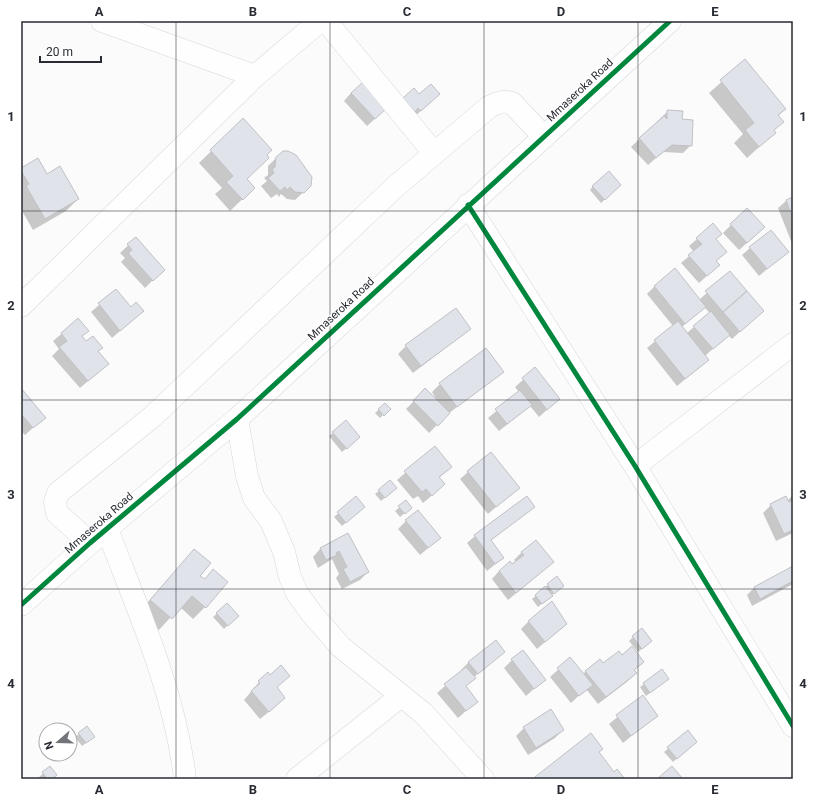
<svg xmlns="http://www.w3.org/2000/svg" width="814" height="800" font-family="Roboto,sans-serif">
	<rect width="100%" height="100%" fill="#fbfbfb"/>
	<path fill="#0003" fill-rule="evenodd" d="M745,61L785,109L778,116L782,122L773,131L775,133L747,158L734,143L743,134L709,93Z
		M351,93L378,116L367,126L344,101Z
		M419,96L431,102L413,118L396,107Z
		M668,111L681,120L691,145L683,153L663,152L648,165L631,147Z
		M243,120L246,179L254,188L230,211L215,194L222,188L199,163Z
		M276,158L310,186L295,200L287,199L281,194L279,197L277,194L271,198L261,186L267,181L264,178L268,175V166Z
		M21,169L78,199L66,211L33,230L21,209Z
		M593,186L616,189L601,203L590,190Z
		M793,198V240L791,241L778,208L786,201Z
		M747,209L756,235L739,250L723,233Z
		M136,238L156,277L145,288L121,262L125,258L120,253Z
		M697,239L715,240L726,252L715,262L719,265L699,283L681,263L694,252L689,246Z
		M750,248L787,252L759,276L742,255Z
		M730,272L755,318L732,339L728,335L705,356L708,360L700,367L677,386L647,348L673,326L647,294L655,286L699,300ZM704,307L710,313L687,333L682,327Z
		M116,290L131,308L143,311L112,338L91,312Z
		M78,320L87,331L82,337L97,352L100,371L80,388L52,356L59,349L53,341Z
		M470,329L413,373L398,354L406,346Z
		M535,369L559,399L539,417L530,406L499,431L488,418L519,392L515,387Z
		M502,372L448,414L429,433L406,409L425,390L439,404L432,392L440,384Z
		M21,390L44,418L25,435L21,431Z
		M385,404L389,409L380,418L375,413Z
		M333,433L355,441L342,452L329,436Z
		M435,447L451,467L439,478L436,492L423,503L418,496L413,499L397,480Z
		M468,472L518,488L488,514L460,479Z
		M379,491H392L381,501L375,494Z
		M793,495V533L776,541L763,513L771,505L787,501Z
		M356,497L360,510L342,526L334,517Z
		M406,502L407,511L400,517L395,511Z
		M533,507L490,541L503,558L487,571L467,543L475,536Z
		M406,521L440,538L420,555L398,529Z
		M348,534L368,572L360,580L342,589L336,578L339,574L332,559L318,568L313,557L320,549Z
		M194,550L199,576L204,580L213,571L205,607L193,619L180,607L159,630L139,612Z
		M522,552L545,569L508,600L492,579L499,571L516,562L514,560Z
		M793,567V584L752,606L747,595L754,588Z
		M557,577L559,589L538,607L532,599Z
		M227,605L237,616L224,629L213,617Z
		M528,622L557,632L537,649L521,629Z
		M633,637L647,645L638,652L629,641Z
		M504,652L474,677L465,687L476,702L458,718L437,693L462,671L461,670L469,662Z
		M622,656L643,662L633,671L635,673L628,681L598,704L586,689L571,703L550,677L570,659L583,674L586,671Z
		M512,660L544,680L526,696L504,668Z
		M668,679L646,696L640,687L644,684Z
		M259,682L276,688V706L260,719L244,700Z
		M642,697L656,716L623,743L609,724Z
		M524,728L563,730L555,738L528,755L516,736Z
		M688,731L693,745L673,762L664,752Z
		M79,734L90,740L82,746L75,737Z
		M50,768L51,779H41L39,777Z"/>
	<path fill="#e0e3ea" stroke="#c0c1c5" d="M745,59L786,109L778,115L784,122L774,130L776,133L759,147L745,130L754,123L720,80Z
		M363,82L387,108L375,119L351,93Z
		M431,84L440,94L421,111L418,108L415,112L403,98L414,88L419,94Z
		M667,110L683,111L682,119L693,120L692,146L672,145L656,158L639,138L664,116L667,119Z
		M243,118L272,150L267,155L269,158L247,179L255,188L243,200L226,182L233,176L210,150Z
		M283,151H288L296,155L312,177L311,186L304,193L295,192L290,187L287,190L285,187L280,191L268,178L274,173L272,169L275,167L276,157Z
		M38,158L47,174L60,166L79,199L45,219L26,186L29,184L21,171V168Z
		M609,171L621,185L605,200L592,186Z
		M793,197V219L786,200Z
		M747,208L765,227L747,243L730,224Z
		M713,223L722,234L716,239L727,252L716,261L720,265L707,276L688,255L702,244L696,238Z
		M771,230L789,252L767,269L749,247Z
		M136,237L165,270L153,281L128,253L132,250L127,244Z
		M675,268L706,307L685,324L654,286Z
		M730,271L747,291L723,312L705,291Z
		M116,289L131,307L136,302L144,311L120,331L98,303Z
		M747,291L764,311L740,332L723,312Z
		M456,308L471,329L421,366L405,345Z
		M711,311L730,335L713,349L693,326Z
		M78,318L89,331L82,336L86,341L93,336L103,348L98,351L109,364L88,381L59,347L67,341L61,333Z
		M678,321L709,360L685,379L654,340Z
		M486,348L504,372L457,407L439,383Z
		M535,367L560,399L547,410L522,378Z
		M21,388L46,418L33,428L21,414Z
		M425,388L450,413L438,426L413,401Z
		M520,390L532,405L507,424L495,409Z
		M385,403L391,409L384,416L378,409Z
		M346,420L360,437L347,449L332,432Z
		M435,446L452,467L439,477L445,484L432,496L426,489L422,492L404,471Z
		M491,452L520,488L496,507L467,471Z
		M390,480L397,488L385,498L378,490Z
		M356,496L365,507L346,523L337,512Z
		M527,496L535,507L491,540L504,558L495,564L474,535Z
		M786,496L789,502L793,500V530L784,534L770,504Z
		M406,500L412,508L405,514L398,506Z
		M418,510L441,538L428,548L405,520Z
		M348,533L369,572L350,582L343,569L347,567L339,551L336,553L337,555L326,560L320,548Z
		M536,540L554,562L516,593L499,571L510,561L512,564L524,555L521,552Z
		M194,549L211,563L200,576L205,579L213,569L228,582L206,608L192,596L172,619L150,600Z
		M793,566V581L760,599L754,587Z
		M557,576L564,586L554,594L547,584Z
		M545,586L553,596L542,604L535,595Z
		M552,601L567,624L545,642L528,621Z
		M227,603L239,616L228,626L216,613Z
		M642,628L652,641L642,649L632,636Z
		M496,640L505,652L478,674L468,662Z
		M632,646L644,662L634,670L637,673L606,697L585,671L600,659L603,663L619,651L622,655Z
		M523,650L546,680L534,689L511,659Z
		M570,657L593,685L579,696L557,668Z
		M281,665L290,676L277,687L285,698L269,712L251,691L260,683L258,681L268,672L270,675Z
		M466,667L476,678L466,686L478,702L466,711L444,684Z
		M662,669L669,679L650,693L643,683Z
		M643,695L658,716L631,736L616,715Z
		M551,709L564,730L536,748L523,727Z
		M87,726L95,737L86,743L78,733Z
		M688,730L697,742L677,759L667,747Z
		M591,733L603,749L599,752L614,772L617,769L625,779H537L535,777Z
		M50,766L57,775L52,779H47L42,772Z
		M672,766L683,779H657Z"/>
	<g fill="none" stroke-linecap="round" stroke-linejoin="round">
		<g stroke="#d5d7db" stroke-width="23">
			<path id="minor" d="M102,21L255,76
				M326,21L434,153
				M468,205L635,466L793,726
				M21,306L255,76L320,21
				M237,419L247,476L254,498L271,521L284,552L290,577L297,593L312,614L341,647L423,713L483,779
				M635,466L793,344
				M107,529C138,610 175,692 185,779
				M90,543L57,513L55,502L58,493L152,417L395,187L489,107C497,103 503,100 512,103L544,137
				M21,605L90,543L237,419L670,21
				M297,779L401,696"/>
		</g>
		<use href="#minor" stroke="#fefefe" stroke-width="22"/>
		<g stroke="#fff" stroke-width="8">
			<path id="cycleway" d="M468,205L635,466L793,726
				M21,605L90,543L237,419L670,21"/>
		</g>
		<use href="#cycleway" stroke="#00873e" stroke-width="5"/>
	</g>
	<path fill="none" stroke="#282b33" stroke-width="1" stroke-opacity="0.55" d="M176,21V779M330,21V779M484,21V779M638,21V779M21,211H793M21,400H793M21,589H793"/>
	<g text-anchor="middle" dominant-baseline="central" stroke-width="3" stroke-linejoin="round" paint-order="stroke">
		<g font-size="11" fill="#282b33" stroke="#fff">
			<text transform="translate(580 90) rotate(-43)">Mmaseroka Road</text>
			<text transform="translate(341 309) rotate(-43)">Mmaseroka Road</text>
			<text transform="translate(99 523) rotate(-41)">Mmaseroka Road</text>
		</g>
	</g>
	<rect width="814" height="800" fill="none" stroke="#ffffff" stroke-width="44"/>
	<g transform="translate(58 742) rotate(250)"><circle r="19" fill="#ffffff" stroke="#a9aaad"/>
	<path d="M0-3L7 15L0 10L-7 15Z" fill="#727479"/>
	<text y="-6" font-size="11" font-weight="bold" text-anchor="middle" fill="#282b33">N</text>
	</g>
	<path d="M40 56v6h61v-6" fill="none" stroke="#282b33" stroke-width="2"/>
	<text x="46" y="56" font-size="12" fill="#282b33" stroke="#ffffff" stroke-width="3" paint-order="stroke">20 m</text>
	<rect x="22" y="22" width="770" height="756" fill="none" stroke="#282b33" stroke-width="1.5"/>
	<g font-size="13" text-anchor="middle" font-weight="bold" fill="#282b33">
		<text x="99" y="16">A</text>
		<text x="253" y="16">B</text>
		<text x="407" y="16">C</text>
		<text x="561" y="16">D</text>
		<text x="715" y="16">E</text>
		<text x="11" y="121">1</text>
		<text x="803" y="121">1</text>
		<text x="11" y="310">2</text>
		<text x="803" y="310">2</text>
		<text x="11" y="499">3</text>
		<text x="803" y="499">3</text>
		<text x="11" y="688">4</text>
		<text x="803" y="688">4</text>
		<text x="99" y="794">A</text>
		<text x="253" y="794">B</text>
		<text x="407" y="794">C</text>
		<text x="561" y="794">D</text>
		<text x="715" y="794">E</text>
	</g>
</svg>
